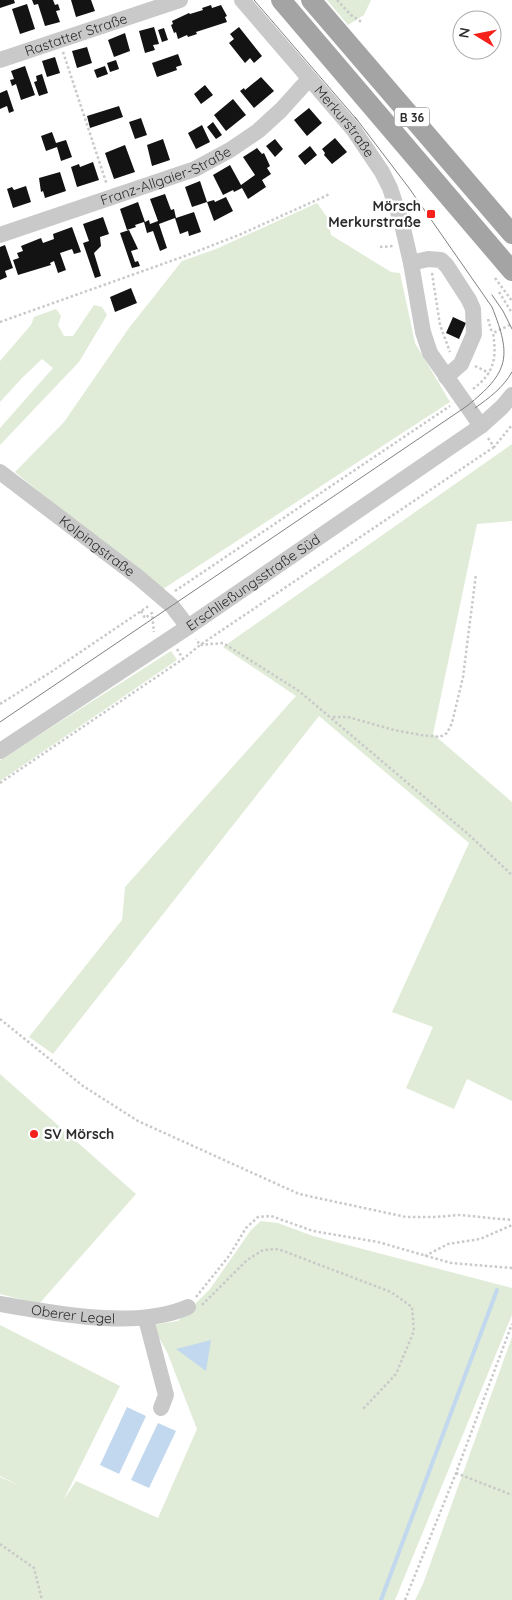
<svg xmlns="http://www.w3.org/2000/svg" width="512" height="1600" font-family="Quicksand,sans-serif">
	<rect width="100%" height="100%" fill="#fff"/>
	<path fill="#e0ecd7" d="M327,0H371L364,15L348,25Z
		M317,203L327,217L331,235L391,272L400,273L415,343L450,402L160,591L15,472L64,422L129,328L182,261L216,249Z
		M94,305L102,307L107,315L79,362L0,445V428L53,368L42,359L22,378L0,402V361L31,325L34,317L56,309L61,316L58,325L64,336H73Z
		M512,444V521L477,524L433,734L512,802V1101L467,1079L454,1109L406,1088L433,1027L392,1012L469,843L319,716L53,1054L29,1037L122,920L125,887L296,696L223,647Z
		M171,651L177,660L0,781V760Z
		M0,1074L136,1194L39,1304L0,1294Z
		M261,1221L278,1223L313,1236L512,1288V1315L395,1600H0V1477L22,1487L0,1476V1325L120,1386L63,1501L76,1481L158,1518L197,1429L167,1352L152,1325L178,1321L210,1289L251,1230Z
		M512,1337V1600H415L423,1584Z"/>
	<path fill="#c1d8ee" d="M211,1340L206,1371L176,1349Z
		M127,1407L146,1416L119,1474L100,1465Z
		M158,1423L176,1431L149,1488L131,1480Z"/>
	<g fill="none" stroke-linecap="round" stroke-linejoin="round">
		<path stroke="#c1d8ee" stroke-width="4" d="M381,1600L497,1290"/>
	</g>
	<path fill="#131313" d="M0,0H14L15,3L0,8Z
		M32,0H53L55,5L58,4L60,10L56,11L60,22L45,26L38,4L34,5Z
		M71,0H91L95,11L76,17Z
		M27,4L35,29L20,34L12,9Z
		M211,5L212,8L221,5L227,16L225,17L227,22L196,32L197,34L188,37L187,35L178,39L176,32L174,33L171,25L173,24L172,21L189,13L190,14L203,10L202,8Z
		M154,27L159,44L153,45L155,50L145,53L139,31Z
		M239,27L262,56L254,63L250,58L245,63L229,43L234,39L230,34Z
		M164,28L168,40L162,42L158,30Z
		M125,33L130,51L114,57L108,40Z
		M87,47L92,63L77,68L72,51Z
		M178,54L182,65L176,67L177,70L157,77L152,63Z
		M55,57L60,73L47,77L42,61Z
		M116,60L119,69L110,72L107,63Z
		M25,66L35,95L21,100L16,84L12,86L10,80L14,79L11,71Z
		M105,66L108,74L97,78L94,70Z
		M42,74L48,93L39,96L34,82L37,81L36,76Z
		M261,77L274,91L254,108L240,91L244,88L245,90Z
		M205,85L213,95L201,104L194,94Z
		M7,90L14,111L9,113L7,106L0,109V93Z
		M233,99L246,115L226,131L214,115Z
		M119,106L123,117L90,128L87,116Z
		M309,108L322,123L307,136L294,120Z
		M141,118L147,135L135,139L129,122Z
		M213,122L222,135L216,139L207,127Z
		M202,125L210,142L196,149L188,133Z
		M52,132L56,143L66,140L72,157L61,161L57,147L46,151L41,136Z
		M335,138L347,152L332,164L324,155L325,153L322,149Z
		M163,139L170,160L152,166L147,145Z
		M275,139L283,149L275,157L266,146Z
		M125,145L135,172L114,179L105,153Z
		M310,146L317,155L305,165L298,156Z
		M257,148L262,154L264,153L270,166L267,168L271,174L262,180L266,187L248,199L242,188L234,192L233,190L223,195L213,175L230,165L241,185L255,175L243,157Z
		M93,162L99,180L77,187L71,167L79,164L80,167Z
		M60,172L66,191L45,198L43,191L41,192L39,178Z
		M200,181L207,202L192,207L185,187Z
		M26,186L31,202L13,208L7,189L12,187L14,190Z
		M165,194L171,210L174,209L176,218L194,212L201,232L189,236L188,231L180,234L175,218L159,224L167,248L160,251L153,231L147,233L144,222L135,225L136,227L127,230L120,209L138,202L145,222L149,220L150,224L158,221L150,199Z
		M226,197L233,211L214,221L207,202L214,200L215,202Z
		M103,217L109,234L100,237L101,246L94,253L101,276L95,278L83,243L89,241L83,224Z
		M72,227L81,252L74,254L72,249L60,253L66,270L58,273L54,261L50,263L51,265L18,275L13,260L19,258L17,253L23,251L21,246L41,238L43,243L54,239L53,234Z
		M129,230L138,249L131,251L135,262L138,261L140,266L132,268L120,233Z
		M5,245L13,268L5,271L7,277L0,280V247Z
		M131,288L137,303L115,312L110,297Z
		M453,317L466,323L459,339L446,333Z"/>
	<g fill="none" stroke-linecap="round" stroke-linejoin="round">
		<path stroke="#c9c9c9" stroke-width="2.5" stroke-dasharray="2.5 2.5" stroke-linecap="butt" d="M337,0L351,15L363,23
			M63,52L107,185
			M380,247L394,246
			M432,273L440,325L450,352
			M495,278L512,301
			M499,292L512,313
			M488,319L492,333
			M0,322L185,256L239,235L330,194
			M475,366L489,373
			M473,389C494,373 497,359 493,333L512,324
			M488,438L494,447L512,425
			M494,447L200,645L223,643L299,691L468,834L512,875
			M175,591L450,406
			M141,611L145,618L152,613L154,632
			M177,649L183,659
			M0,704L51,672L150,605
			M333,717H348L394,730L421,735L440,737L447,733L452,723L463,677L476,574
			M0,783L183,659L200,645L196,639
			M0,1019L83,1086L138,1121L299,1194L406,1217H436L459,1215L512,1220
			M425,1256L448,1244L480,1239L512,1225
			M196,1297L229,1256L246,1228L258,1217L271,1216L313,1231L378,1242L451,1263L512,1268
			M202,1305L247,1260L263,1250L278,1249L391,1292L412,1307L414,1331L396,1374L363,1409
			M456,1473L512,1495
			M0,1544L34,1568L42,1600
			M405,1600L456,1473L512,1324"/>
		<g stroke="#c9c9c9" stroke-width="16">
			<path id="s1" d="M242,0L353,129L382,172L390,188L402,224L411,263L423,332L430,353L481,426"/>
			<path id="s2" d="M0,60L180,0"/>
			<path id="s3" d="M0,235L195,169L230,150L258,131L281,110L309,79"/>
			<path d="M411,263L428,259L441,260L447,266L469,300L473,309L474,334L461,364L446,377"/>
			<path id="s4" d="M0,472L138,577L172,606L188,627"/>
			<path id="s5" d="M0,751L188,627L481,426L502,407L512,395"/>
			<path id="s6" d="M0,1304C54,1313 137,1330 188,1307"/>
			<path d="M146,1319L166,1395L161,1408"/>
		</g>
		<path stroke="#a4a4a4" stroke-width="20" d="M281,0L512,271
			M311,0L512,234"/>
		<path stroke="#818181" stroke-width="1" d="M254,0L358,121
			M492,295L503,311L512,329
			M475,408C489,398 503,388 512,372
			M0,722L467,406C509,372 512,357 492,307L409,188L355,117"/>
	</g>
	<g fill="#f6211b" stroke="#fff" stroke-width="2">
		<rect x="426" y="209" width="10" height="10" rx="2.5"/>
		<circle cx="34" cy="1134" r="5"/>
	</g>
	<g text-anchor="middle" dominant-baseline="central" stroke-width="5" stroke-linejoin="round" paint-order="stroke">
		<rect fill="#fff" stroke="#6b6b6b" stroke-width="1" x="394.5" y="107.5" width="35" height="19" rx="4"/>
		<g font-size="12" font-weight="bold" fill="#2c2c2c">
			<text x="412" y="117">B 36</text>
		</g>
		<g font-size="14" fill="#2c2c2c" stroke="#fff">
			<text stroke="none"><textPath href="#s2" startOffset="80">Rastatter Straße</textPath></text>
			<text stroke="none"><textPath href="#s1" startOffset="159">Merkurstraße</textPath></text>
			<text stroke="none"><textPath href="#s3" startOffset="176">Franz-Allgaier-Straße</textPath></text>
			<text stroke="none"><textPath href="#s4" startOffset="122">Kolpingstraße</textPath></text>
			<text stroke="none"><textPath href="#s5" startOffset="304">Erschließungsstraße Süd</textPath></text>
			<text stroke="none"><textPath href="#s6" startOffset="74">Oberer Legel</textPath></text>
		</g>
		<g font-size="14" font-weight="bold" fill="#2c2c2c" stroke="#fff" text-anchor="end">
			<text x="421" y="206">Mörsch<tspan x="421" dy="16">Merkurstraße</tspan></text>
			<text x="44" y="1134" text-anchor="start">SV Mörsch</text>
		</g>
	</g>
	<g transform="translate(477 35) rotate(280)"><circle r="24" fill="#ffffff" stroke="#ababab"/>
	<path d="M0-4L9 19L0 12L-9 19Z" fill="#f6211b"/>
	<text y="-8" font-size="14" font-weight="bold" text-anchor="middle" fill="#2c2c2c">N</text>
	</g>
</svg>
